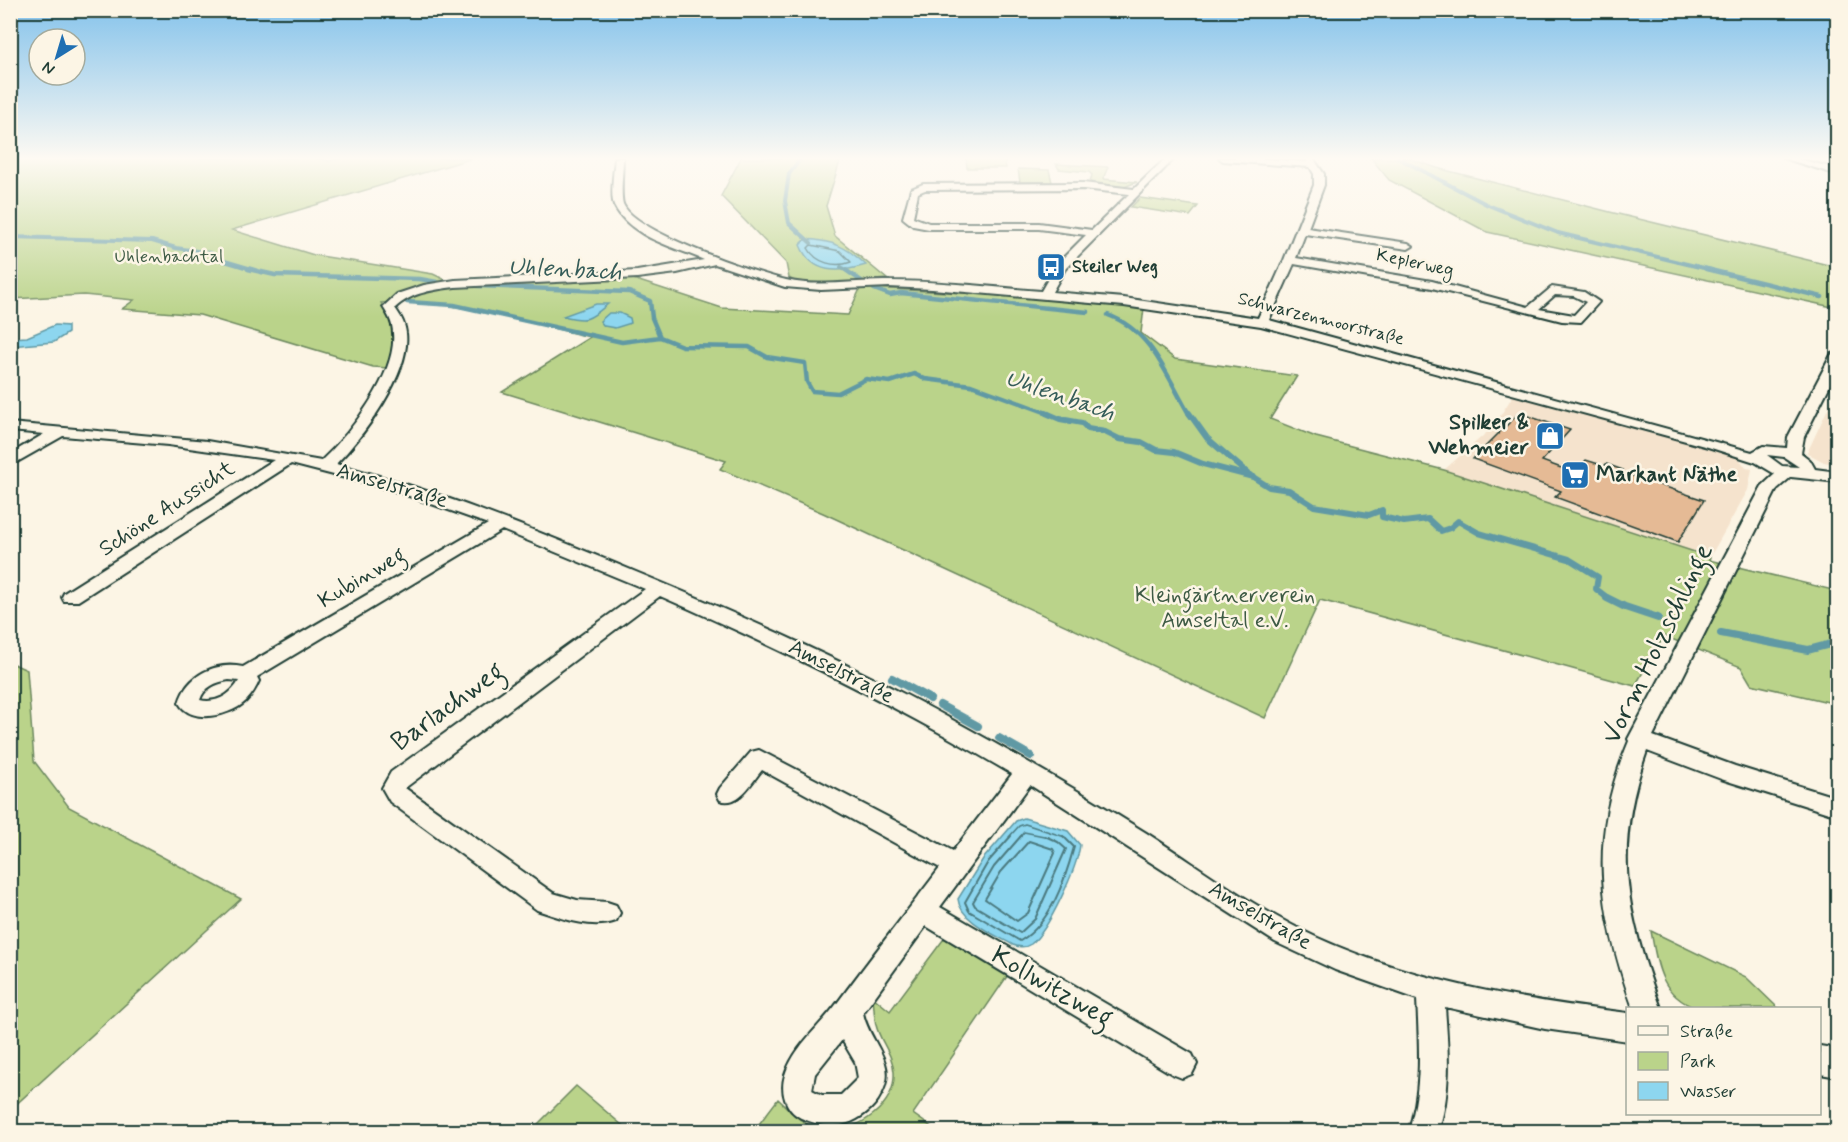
<svg xmlns="http://www.w3.org/2000/svg" width="1848" height="1142" font-family="Mynerve,sans-serif">
	<rect width="100%" height="100%" fill="#fcf5e5"/>
	<filter id="ink" filterUnits="userSpaceOnUse"><feTurbulence type="fractalNoise" baseFrequency=".0167" numOctaves="2"/><feDisplacementMap in="SourceGraphic" scale="12" xChannelSelector="R" yChannelSelector="G"/><feConvolveMatrix kernelMatrix="1 2 1 2 8 2 1 2 1" color-interpolation-filters="sRGB"/></filter>
	<g filter="url(#ink)">
		<path fill="#f5e3cd" d="M1837,389V465L1824,462L1807,453Z
			M1514,394L1736,454L1746,468L1752,469L1748,490L1710,557L1444,470L1493,427Z"/>
		<path fill="#bad38a" stroke="#6c885f" stroke-width="1.5" d="M10,158H314L329,161L343,158H473L232,230L314,255L433,274L452,283L627,277L722,308L848,315L860,289L873,288L1072,299L1144,308L1141,333L1175,359L1297,376L1270,419L1316,437L1444,470L1710,557L1709,560L1837,591V704L1751,684L1741,667L1664,636L1635,686L1320,600L1265,718L823,513L720,469L726,461L502,392L590,337C526,322 446,297 381,303L394,324L395,339L389,368L373,367L200,315L122,309L134,300L84,295L11,299Z
			M741,158H841L826,206L835,236L887,279C863,280 809,291 789,278L786,263L721,196Z
			M966,158H1004L1006,168H967Z
			M1371,158H1408L1437,168L1614,213L1837,267V308L1487,232L1389,180Z
			M1056,164L1108,167L1103,179L1137,182L1124,187L1090,182L1092,175L1089,172L1059,169Z
			M1018,169L1049,170L1052,182H1020Z
			M1140,198L1198,206L1190,216L1131,207Z
			M11,663L27,670L34,761L69,807L241,899L11,1109Z
			M1651,931L1746,977L1778,1008H1696C1660,995 1657,964 1651,931Z
			M946,936L1008,975L913,1114L937,1131L753,1132L778,1099C792,1112 807,1130 828,1131C859,1131 896,1106 894,1072C893,1054 880,1042 876,1025C874,1016 874,1006 873,997L890,1011Z
			M576,1086L629,1131H531Z"/>
		<path fill="#8dd6ef" stroke="#6199a4" stroke-width="1.5" d="M806,239C833,241 846,246 866,265C839,273 812,275 800,245Z
			M596,304H608C589,320 588,322 563,316Z
			M609,313H620L630,318L631,323L615,328L604,326L600,321Z
			M55,325L68,326V333L54,342L11,346V338L27,337Z
			M1024,818L1068,831L1080,845C1077,868 1049,930 1031,944C1025,948 1018,947 1013,945C996,935 960,921 958,899L983,859L1016,821Z"/>
		<g fill="none" stroke-linecap="round" stroke-linejoin="round">
			<path stroke="#4b7a7f" stroke-width="1.5" d="M811,245L840,251L851,262C835,268 816,263 808,248Z
				M1009,837L1019,826L1025,824L1065,837
				M1020,837L1024,832L1049,837"/>
			<path stroke="#4b7a7f" stroke-width="2" d="M1011,836L988,862L965,902L969,911L1020,941C1051,923 1065,880 1074,847L1063,836
				M1021,836L994,867L973,902L975,906L1020,933L1035,919L1066,849L1058,842L1045,836
				M1029,841L1053,849L1055,853L1028,913L1017,921L985,899L1001,872Z"/>
			<path stroke="#6199a4" stroke-width="4" d="M801,158L789,174L785,201L789,223L811,243
				M1398,158L1488,205L1558,233L1712,270
				M10,237L152,241L176,248L211,253L218,259L255,270
				M841,267L846,270"/>
			<path stroke="#6199a4" stroke-width="4.5" d="M248,269L275,275L420,279L437,282
				M844,269L863,282
				M1706,269L1822,297
				M454,285L629,292L650,301L652,318L660,337L682,346L749,347L767,357L805,363L807,382L812,391L838,393L866,379L890,382L914,374L925,379L971,385L1050,414
				M874,289L890,295L901,293L1088,312
				M407,302L454,305L622,342L660,337
				M1108,315C1152,331 1167,377 1189,414"/>
			<path stroke="#6199a4" stroke-width="6" d="M1046,413L1060,419L1082,423L1088,429L1105,432L1119,439L1141,442L1156,450L1174,452L1203,464L1253,477L1269,487L1289,490L1314,506L1369,515L1382,510V517L1404,522L1428,519L1441,531L1450,528L1458,521L1479,533L1569,559L1598,577L1596,589L1609,599
				M1189,413L1207,438L1251,476"/>
			<path stroke="#6199a4" stroke-width="8" d="M1607,598L1625,607L1658,618
				M1721,633L1808,650L1838,642
				M892,678L930,699
				M940,705L978,726
				M999,738L1031,756"/>
		</g>
		<path fill="#e5ba95" stroke="#1f3d34" stroke-width="1.5" d="M1519,413L1570,430L1542,461L1575,473L1586,460L1605,466L1606,464L1623,470L1621,472L1704,500L1678,542L1555,497L1561,491L1473,459Z"/>
		<g fill="none" stroke-linecap="round" stroke-linejoin="round">
			<g stroke="#1f3d34" stroke-width="4">
				<path id="minor" d="M615,158H623C623,169 620,194 623,204C634,232 755,273 786,280C819,288 856,280 890,281C940,281 991,287 1041,291L1056,265L1086,235L1039,229H929L913,226L903,218L911,189L923,184L1083,183L1134,189L1166,158H1175L1065,269L1052,292L1124,298L1258,318L1284,260L1314,185V174L1310,167L1223,161L1219,158H1252L1307,162L1305,158H1313L1324,174V185L1308,228L1408,243L1413,246L1408,249L1305,234L1296,258L1432,281L1528,307L1552,287L1584,292L1599,302L1581,322L1562,321L1432,288L1294,264L1269,320L1752,452L1763,446L1787,448L1788,437L1831,355L1838,351V369L1804,437L1801,453L1810,460L1815,469L1838,472V482L1791,477L1777,489L1653,736L1735,766L1838,798V816L1721,779L1647,751C1612,850 1626,912 1661,1008H1633C1599,912 1588,838 1629,741L1628,739L1762,486L1775,474L1755,462L1708,447L1261,326L1124,306L932,289L889,287L821,290L785,287L715,264L677,273L637,278L455,287C433,290 412,292 395,308C400,315 405,323 406,333C411,373 363,437 336,464C440,491 537,531 636,572C745,617 854,665 958,723C1022,758 1086,795 1148,834C1204,870 1257,910 1318,938C1416,982 1521,1000 1628,1013V1041L1545,1029L1445,1007C1448,1049 1452,1091 1438,1132H1408C1423,1089 1419,1044 1417,999L1335,970L1275,942L1030,785L940,907L1192,1054L1197,1064L1192,1074L1182,1078L1172,1074L926,926L863,1013C870,1046 902,1063 878,1100C869,1113 855,1122 841,1125C827,1128 814,1123 801,1118C785,1110 780,1091 785,1075C795,1045 820,1027 838,1002C871,957 906,913 940,868L762,770C751,783 739,807 720,800L717,794L720,788L751,752L759,750L953,851L1012,774C899,707 781,649 660,596L405,788L553,893L577,900L607,902L616,905L620,913L616,921C591,930 561,918 537,910L390,802L382,788L391,772L645,589L502,530L257,677L259,681C256,688 252,695 246,701C231,716 191,725 179,703C187,675 215,661 243,667L488,524L392,490L291,464L78,601H64L62,597L64,593L274,460L168,445L63,436L10,466V454L44,434L10,431V423L207,441L321,461C350,434 397,374 393,333C393,323 388,315 383,307L397,294L424,285L455,280L637,271L704,260C675,247 629,237 614,205C610,196 614,169 615,158ZM1083,189L1129,194L1092,230L1039,223H929L913,217L918,193L925,190ZM1555,295L1574,296L1586,302L1574,315L1539,309ZM1767,455L1784,457L1799,467L1782,466ZM229,680L239,681C231,695 216,704 200,700C204,687 216,682 229,680ZM842,1040L855,1062L858,1078L841,1095H822L812,1090L815,1074Z
					M1783,158H1795L1838,169V175Z
					M1820,1046L1838,1049V1077L1820,1074Z"/>
			</g>
			<use href="#minor" fill="#fcf5e5" fill-rule="evenodd"/>
		</g>
	</g>
	<linearGradient id="sky" x2="0" y2="1"><stop stop-color="#83c2eb"/><stop offset="0.5" stop-color="#fefaf3"/><stop offset="1" stop-color="#fefaf3" stop-opacity="0"/></linearGradient>
	<rect width="1848" height="317" fill="url(#sky)"/>
	<defs>
		<g id="bus-square" transform="scale(1.5)"><rect x="-9" y="-9" width="18" height="18" rx="4" fill="#1f6fb2" stroke="#fcf5e5"/><path d="M-5-6H5V4H4V6H2V4H-2V6H-4V4H-5ZM-3.5-4V0h7V-4ZM-3.5 1.2v1.5H-2V1.2ZM2 1.2v1.5H3.5V1.2Z" fill="#fff"/></g>
		<g id="shop-square" transform="scale(1.5)"><rect x="-9" y="-9" width="18" height="18" rx="4" fill="#1f6fb2" stroke="#fcf5e5"/><path d="M-5-2.5h2.3a2.7 3.5 0 0 1 5.4 0H5L5.5 6h-11ZM-1.5-2.5h3a1.5 2.3 0 0 0-3 0Z" fill="#fff"/></g>
		<g id="supermarket-square" transform="scale(1.5)"><rect x="-9" y="-9" width="18" height="18" rx="4" fill="#1f6fb2" stroke="#fcf5e5"/><path d="M-6-5.5h2.5l.6 2H6L4.5 2H-2.5L-4.4-4H-6ZM-1.5 3.2a1.3 1.3 0 1 0 .1 0ZM3 3.2a1.3 1.3 0 1 0 .1 0Z" fill="#fff"/></g>
	</defs>
	<g fill-rule="evenodd">
		<use href="#bus-square" x="1051" y="267"/>
		<use href="#shop-square" x="1550" y="436"/>
		<use href="#supermarket-square" x="1575" y="475"/>
	</g>
	<g text-anchor="middle" dominant-baseline="central" stroke-width="5" stroke-linejoin="round" paint-order="stroke">
		<g font-size="18" fill="#3e5b45" stroke="#fcf5e5">
			<text x="169" y="257">Uhlenbachtal</text>
		</g>
		<g font-size="18" fill="#1f3d34" stroke="#fcf5e5">
			<text transform="translate(1415 263) rotate(12)">Keplerweg</text>
			<text transform="translate(1321 319) rotate(14)">Schwarzenmoorstraße</text>
		</g>
		<g font-size="18" font-weight="bold" fill="#1f3d34" stroke="#fcf5e5" text-anchor="start">
			<text x="1072" y="267">Steiler Weg</text>
		</g>
		<g font-size="22" font-weight="bold" fill="#1f3d34" stroke="#fcf5e5" text-anchor="end">
			<text x="1529" y="423">Spilker &amp;<tspan x="1529" dy="25">Wehmeier</tspan></text>
			<text x="1596" y="475" text-anchor="start">Markant Näthe</text>
		</g>
		<g font-size="22" fill="#1f3d34" stroke="#fcf5e5">
			<text transform="translate(392 486) rotate(16)">Amselstraße</text>
			<text transform="translate(167 509) rotate(-33)">Schöne Aussicht</text>
			<text transform="translate(362 578) rotate(-31)">Kubinweg</text>
			<text transform="translate(841 672) rotate(27)">Amselstraße</text>
			<text transform="translate(1260 916) rotate(30)">Amselstraße</text>
		</g>
		<g font-size="22" fill="#3e5b45" stroke="#fcf5e5">
			<text x="1225" y="596">Kleingärtnerverein<tspan x="1225" dy="25">Amseltal e.V.</tspan></text>
		</g>
		<g font-size="24" font-style="italic" fill="#355c59" stroke="#fcf5e5">
			<text transform="translate(565 270) rotate(3)">Uhlenbach</text>
			<text transform="translate(1060 396) rotate(19)">Uhlenbach</text>
		</g>
		<g font-size="27" fill="#1f3d34" stroke="#fcf5e5">
			<text transform="translate(1658 644) rotate(-64)">Vorm Holzschlinge</text>
			<text transform="translate(448 707) rotate(-36)">Barlachweg</text>
			<text transform="translate(1052 987) rotate(30)">Kollwitzweg</text>
		</g>
	</g>
	<rect width="1848" height="1142" fill="none" stroke="#fcf5e5" stroke-width="36"/>
	<rect x="18" y="18" width="1812" height="1106" fill="none" stroke="#1f3d34" stroke-width="2" filter="url(#ink)"/>
	<rect x="1626" y="1007" width="195" height="108" fill="#fcf5e5" stroke="#a4ab9e" stroke-width="1.5"/>
	<rect x="1638" y="1026" width="30" height="9" fill="#fcf5e5" stroke="#a4ab9e" stroke-width="1.5"/>
	<text x="1680" y="1037" font-size="18" fill="#1f3d34">Straße</text>
	<rect x="1638" y="1052" width="30" height="18" fill="#bad38a" stroke="#a4ab9e" stroke-width="1.5"/>
	<text x="1680" y="1067" font-size="18" fill="#1f3d34">Park</text>
	<rect x="1638" y="1082" width="30" height="18" fill="#8dd6ef" stroke="#a4ab9e" stroke-width="1.5"/>
	<text x="1680" y="1097" font-size="18" fill="#1f3d34">Wasser</text>
	<g transform="translate(57 57) rotate(217)"><circle r="28" fill="#fcf5e5" stroke="#a4ab9e" stroke-width="1.5"/>
	<path d="M0-4.5L10 22L0 15L-10 22Z" fill="#1f6fb2"/>
	<text y="-9" font-size="16" font-weight="bold" text-anchor="middle" fill="#1f3d34">N</text>
	</g>
</svg>
